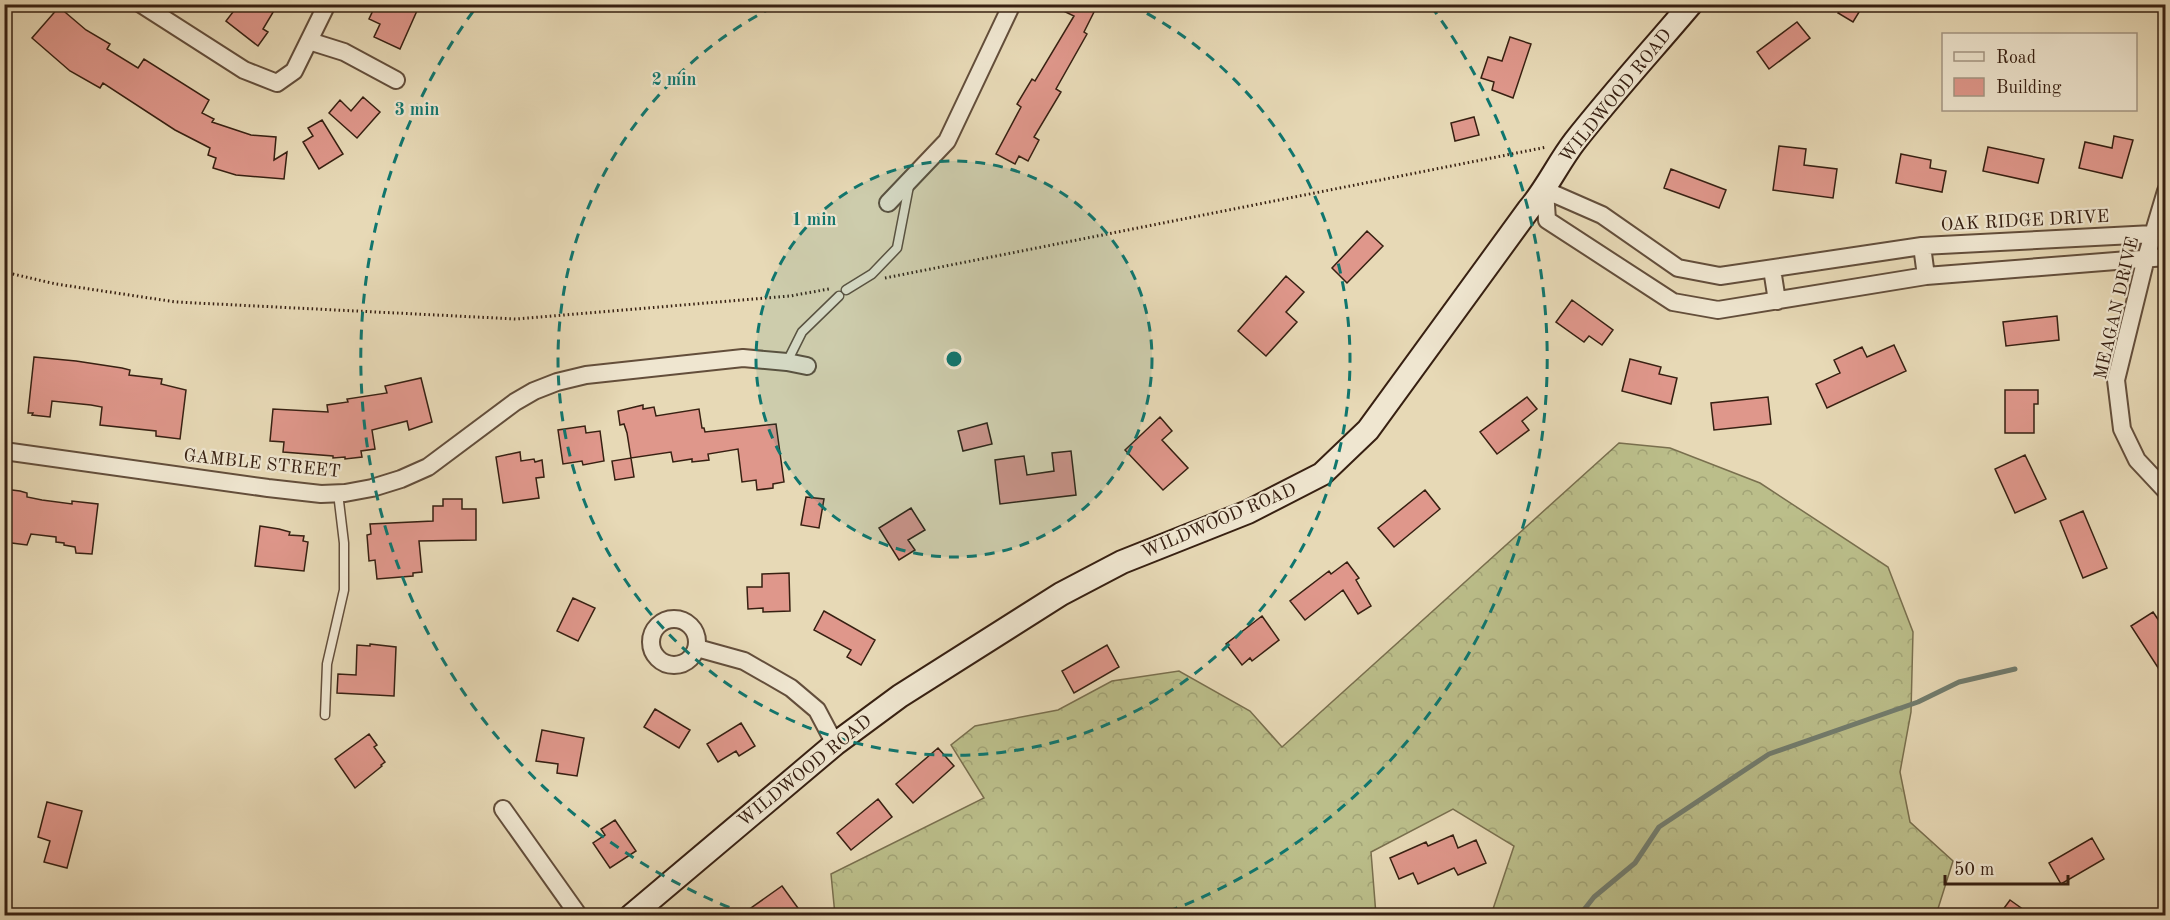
<svg xmlns="http://www.w3.org/2000/svg" width="2170" height="920" font-family="'Old Standard TT',serif">
	<defs>
		<pattern id="forest-crowns" width="20" height="18" patternUnits="userSpaceOnUse" patternTransform="scale(1.5)"><rect width="20" height="18" fill="#bbbe8a"/><path d="M2 6a3 3 0 1 1 6 0M12 15a3 3 0 1 1 6 0" fill="none" stroke="#a1a376"/></pattern>
	</defs>
	<rect width="100%" height="100%" fill="#e7d9b6"/>
	<filter id="stains"><feTurbulence type="fractalNoise" baseFrequency=".00333" numOctaves="4"/><feColorMatrix values="0 0 0 0 .2 0 0 0 0 .09 0 0 0 0 .02 0 0 0 .5 -.17"/></filter>
	<radialGradient id="worn" r=".72"><stop offset=".6" stop-color="#630" stop-opacity="0"/><stop offset="1" stop-color="#630" stop-opacity=".3"/></radialGradient>
	<path fill="url(#forest-crowns)" stroke="#796f4e" stroke-width="1.5" d="M1619,443L1670,448L1760,483L1888,567L1913,632L1911,712L1900,772L1910,822L1953,861L1936,915H1491L1514,846L1453,809L1371,852L1376,915H835L831,874L984,798L951,745L975,726L1058,710L1112,681L1179,671L1250,711L1282,747Z"/>
	<g fill="none" stroke-linecap="round" stroke-linejoin="round">
		<path stroke="#717c6e" stroke-width="5" d="M1579,916L1594,897L1635,863L1659,827L1769,754L1918,702L1959,682L2015,669"/>
	</g>
	<path fill="#df978b" stroke="#372012" stroke-width="1.5" d="M239,4H278L263,29L268,32L258,46L226,21Z
		M376,4H420L400,49L374,37L380,24L369,19Z
		M1049,4H1098L1084,32L1087,34L1056,89L1061,92L1034,137L1039,140L1028,161L1019,156L1015,164L996,154L1021,107L1017,104L1032,79L1035,81L1074,16Z
		M1844,4H1864L1853,22L1838,13Z
		M59,7L86,30L110,44L107,49L138,68L144,59L209,100L202,113L214,119L212,122L251,135L276,137L274,160L287,152L284,179L236,175L213,168L216,158L208,155L210,148L175,130L103,83L100,88L70,71L32,38Z
		M1797,22L1810,38L1769,69L1757,52Z
		M1510,37L1531,44L1513,98L1492,90L1494,82L1481,78L1488,57L1502,61Z
		M363,97L380,112L357,138L329,113L340,100L351,111Z
		M1474,117L1479,135L1455,141L1451,123Z
		M322,120L343,154L319,169L303,142L313,136L308,128Z
		M2114,136L2133,140L2122,178L2079,168L2085,142L2112,148Z
		M1779,146L1806,149L1804,165L1837,169L1833,198L1773,190Z
		M1988,147L2044,159L2038,183L1983,171Z
		M1901,154L1931,160L1930,168L1946,171L1942,192L1896,183Z
		M1671,169L1726,190L1719,208L1664,188Z
		M1367,231L1383,246L1347,283L1332,268Z
		M1286,276L1304,292L1286,312L1297,322L1266,356L1238,331Z
		M1572,300L1613,330L1602,345L1589,336L1584,342L1556,322Z
		M2057,316L2059,340L2006,346L2003,322Z
		M1894,345L1906,371L1827,408L1816,384L1840,373L1834,360L1862,347L1867,357Z
		M34,357L76,361L122,368L130,370L129,375L162,379L161,384L186,390L180,439L156,436V431L100,425L102,407L91,405L52,401L50,417L32,415L33,413H28Z
		M1630,359L1661,367L1659,374L1677,378L1671,404L1622,391Z
		M421,378L432,422L409,430L407,421L372,430L375,449L361,451L362,457L345,459V457L333,458V456L283,452L284,442L270,441L273,409L328,412L327,405L348,402L347,399L387,393L385,386Z
		M2005,390H2038V404H2034V433H2005Z
		M1527,397L1537,409L1522,421L1529,430L1497,454L1480,432Z
		M1768,397L1771,424L1714,430L1711,403Z
		M643,405V409L654,407L656,416L699,409L702,428H704L705,432L776,424L784,482L773,484V488L757,490L756,480L742,482L738,449L708,454L709,460L692,462V459L673,462L671,452L631,458L627,433L624,424L620,425L618,411Z
		M1160,417L1172,431L1162,440L1188,468L1163,490L1125,450Z
		M987,423L992,444L963,451L958,431Z
		M585,426L586,433L600,431L604,461L583,465L582,461L563,464L558,430Z
		M1071,451L1076,495L1000,504L995,460L1024,456L1027,475L1054,471L1052,453Z
		M520,452L521,461L534,459L535,462L542,460L544,477L536,478L539,498L503,503L496,457Z
		M2025,455L2046,499L2015,513L1995,469Z
		M631,458L634,477L615,480L612,461Z
		M4,489L20,491L27,493V497L42,500L72,504V501L98,504L92,554L76,553L75,547L64,545V543L56,542V537L31,534L27,545L4,542Z
		M1425,490L1440,509L1394,547L1378,528Z
		M806,497L824,499L819,528L801,525Z
		M443,499H462V509H476V540L419,541L422,572L413,573V576L377,579L375,560L369,561L367,535L371,534L370,524L433,521V506H443Z
		M911,508L925,530L908,540L915,550L899,560L879,528Z
		M2083,511L2107,568L2083,578L2060,521Z
		M260,526L279,529L290,532L289,535L304,536L303,541L308,542L304,571L255,566Z
		M1347,562L1359,578L1356,580L1371,606L1358,614L1343,590L1305,620L1290,601L1329,571L1331,574Z
		M789,573L790,611L763,612V608L748,609L747,587H762V574Z
		M573,598L595,608L578,641L557,631Z
		M824,611L875,640L861,665L847,657L851,650L814,630Z
		M2153,612L2166,631V680L2131,626Z
		M1262,616L1279,640L1252,661L1250,658L1242,665L1226,644Z
		M370,644L396,647L394,696L337,693L338,674L356,675L357,645L370,646Z
		M1107,645L1119,667L1074,693L1062,671Z
		M655,709L690,730L679,748L644,727Z
		M741,723L755,746L739,756L736,751L718,762L707,744Z
		M542,730L584,738L577,776L557,773L558,764L536,761Z
		M369,734L377,745L374,747L385,762L381,765L382,766L355,788L335,759Z
		M938,748L954,766L913,803L896,784Z
		M878,799L892,817L851,850L837,833Z
		M47,802L82,811L67,868L44,862L50,841L38,837Z
		M615,820L636,851L610,868L593,843L605,835L601,829Z
		M1453,835L1458,848L1476,840L1486,863L1458,875L1454,868L1418,884L1413,873L1399,879L1390,858L1426,842L1428,846Z
		M2092,838L2104,859L2061,884L2049,863Z
		M782,886L803,915H741Z
		M2010,900L2031,915H1999Z"/>
	<g fill="none" stroke-linecap="round" stroke-linejoin="round">
		<g stroke="#634e3b" stroke-width="11">
			<path id="lane" d="M846,290L872,274L897,248L909,186
				M787,362L802,332L839,296
				M325,715L327,664L344,590V543L338,493"/>
		</g>
		<g stroke="#634e3b" stroke-width="20">
			<path id="street" d="M141,4L244,70L277,83L294,71L327,4
				M309,41L344,52L396,80
				M2166,191L2146,258L2116,380L2122,429L2137,460L2166,491
				M888,203L947,141L1012,4
				M2166,235L2153,234L1922,246L1720,276L1678,268L1602,215L1545,190L1547,220L1673,302L1718,310L1926,276L2166,257
				M1922,246L1926,276
				M1772,269L1777,301
				M4,451L268,488L321,494L345,493L372,488L401,479L428,467L515,402L534,391L557,382L586,375L743,358L787,362L807,366
				M651 642a23 23 0 1 1 46 0a23 23 0 1 1-46 0Z
				M697,648L744,661L791,688L817,710L835,744
				M503,809L579,916"/>
		</g>
		<g stroke="#372012" stroke-width="26">
			<path id="secondary" d="M631,916L835,744L900,696L1061,594L1122,562L1248,512L1322,474L1368,430L1529,209C1547,188 1558,163 1575,141C1612,94 1652,50 1691,4"/>
		</g>
		<path stroke="#372012" stroke-width="3" stroke-dasharray="1.5 3" stroke-linecap="butt" d="M4,272L56,284L176,302L516,319L790,296L829,289
			M885,278L1547,147"/>
		<use href="#lane" stroke="#efe6d0" stroke-width="8"/>
		<use href="#street" stroke="#efe6d0" stroke-width="16"/>
		<use href="#secondary" stroke="#efe6d0" stroke-width="22"/>
	</g>
	<circle cx="954" cy="359" r="198" fill="#0f766e" fill-opacity=".12"/>
	<g fill="none" stroke="#0f766e" stroke-width="3" stroke-dasharray="10 8">
		<circle cx="954" cy="359" r="198"/>
		<path d="M1131 5A396 396 0 1 1 777 5"/>
		<path d="M746 914A593 593 0 0 1 477 6M1431 6A593 593 0 0 1 1162 914"/>
	</g>
	<g text-anchor="middle" dominant-baseline="central" stroke-width="4.5" stroke-linejoin="round" paint-order="stroke">
		<g font-size="18" fill="#372012" stroke="#efe6d0">
			<text transform="translate(1616 96) rotate(-51)">WILDWOOD ROAD</text>
			<text transform="translate(2025 221) rotate(-3)">OAK RIDGE DRIVE</text>
			<text transform="translate(2117 308) rotate(-77)">MEAGAN DRIVE</text>
			<text transform="translate(262 464) rotate(6)">GAMBLE STREET</text>
			<text transform="translate(1219 521) rotate(-23)">WILDWOOD ROAD</text>
			<text transform="translate(805 771) rotate(-39)">WILDWOOD ROAD</text>
		</g>
	</g>
	<circle cx="954" cy="359" r="9" fill="#0f766e" stroke="#efe6d0" stroke-width="3"/>
	<g font-size="18" text-anchor="middle" font-weight="bold" fill="#0f766e" stroke="#efe6d0" stroke-width="4.5" stroke-linejoin="round" paint-order="stroke">
		<text x="674" y="85">2 min</text>
		<text x="417" y="115">3 min</text>
		<text x="814" y="225">1 min</text>
	</g>
	<rect width="2170" height="920" fill="none" stroke="#e7d9b6" stroke-width="24"/>
	<rect x="6" y="6" width="2158" height="908" fill="none" stroke="#372012" stroke-width="3"/>
	<rect x="12" y="12" width="2146" height="896" fill="none" stroke="#372012" stroke-width="1.5"/>
	<rect x="1942" y="33" width="195" height="78" fill="#efe6d0" stroke="#a59784" stroke-width="1.5"/>
	<rect x="1954" y="52" width="30" height="9" fill="#efe6d0" stroke="#a59784" stroke-width="1.5"/>
	<text x="1996" y="63" font-size="18" fill="#372012">Road</text>
	<rect x="1954" y="78" width="30" height="18" fill="#df978b" stroke="#a59784" stroke-width="1.5"/>
	<text x="1996" y="93" font-size="18" fill="#372012">Building</text>
	<path d="M1945 875v9h123v-9" fill="none" stroke="#372012" stroke-width="3"/>
	<text x="1954" y="875" font-size="18" fill="#372012" stroke="#efe6d0" stroke-width="4.5" paint-order="stroke">50 m</text>
	<rect width="100%" height="100%" filter="url(#stains)"/>
	<rect width="100%" height="100%" fill="url(#worn)"/>
</svg>
